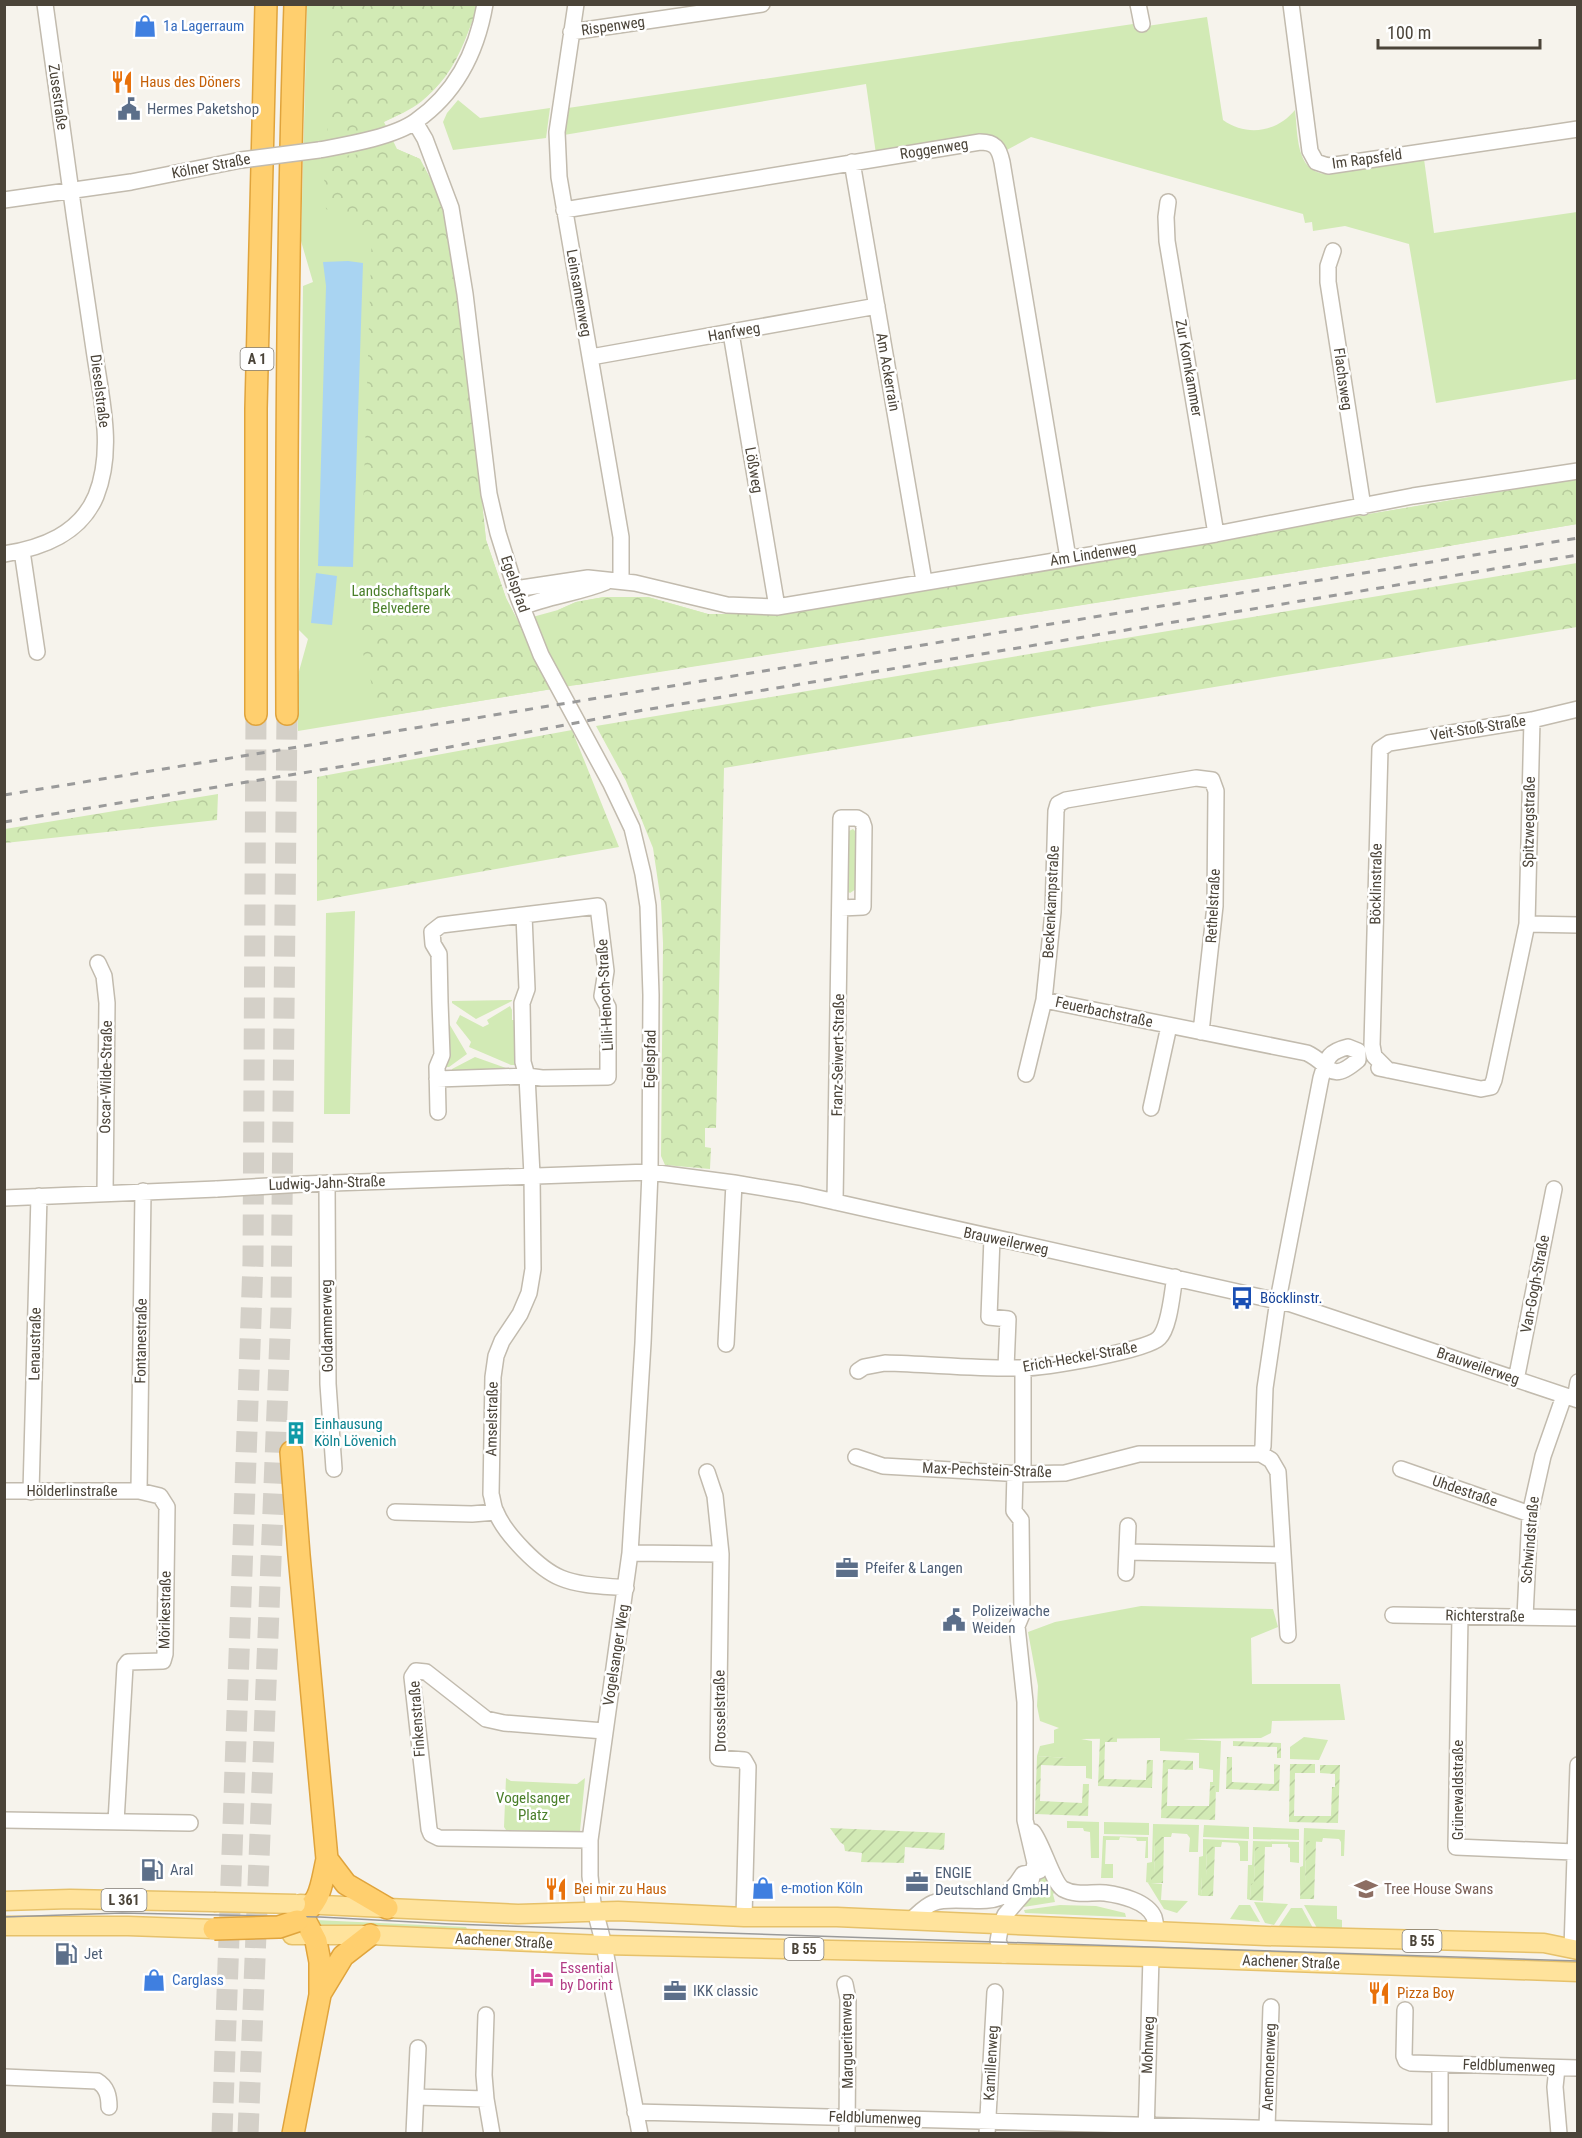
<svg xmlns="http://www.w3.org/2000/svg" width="1582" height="2138" font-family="'Roboto Condensed',sans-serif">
	<defs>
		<pattern id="forest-crowns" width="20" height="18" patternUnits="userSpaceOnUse" patternTransform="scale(1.5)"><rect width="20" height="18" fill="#d2eab5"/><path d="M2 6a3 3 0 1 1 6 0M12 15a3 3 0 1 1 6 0" fill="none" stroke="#b6ca9c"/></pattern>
		<pattern id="garden-furrows" width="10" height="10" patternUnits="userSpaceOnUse" patternTransform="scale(1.5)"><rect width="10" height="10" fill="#d2eab5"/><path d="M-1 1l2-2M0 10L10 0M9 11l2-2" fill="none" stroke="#b6ca9c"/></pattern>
	</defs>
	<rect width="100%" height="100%" fill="#f6f3ec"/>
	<path fill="#d2eab5" d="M307,5H478C465,41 452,76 422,101C411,110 396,116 384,122L397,149L420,159L455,250L486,540L506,598L518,621L558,610L576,602L604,597H648L708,614H778L1577,479V524L1349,563L643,674L298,731L296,682L308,639L299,630L303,286L313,282L301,241Z
		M1207,17L1223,120C1247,137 1277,132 1295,110C1298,133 1295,172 1326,174L1424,159L1434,233L1577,212V379L1436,403L1409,244L1345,226L1313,231L1312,222L1305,223L1303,214L1031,137L1003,152L998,143L876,154L866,84L564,135L568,108L1133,24L1134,28Z
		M458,100L480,118L550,108L546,138L453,150L443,122L447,113Z
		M853,829L858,834L856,889L850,893L847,891V832Z
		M355,911L350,1114H324L326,913Z
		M512,1000V1001L476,1019L452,1003V1001Z
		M510,1006L512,1010V1020H519L520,1065H511L469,1047L471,1042L456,1023L460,1015L483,1027L489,1024L487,1020Z
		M444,1015L467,1054L449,1067H445Z
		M475,1057L506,1068V1070L452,1072V1069Z
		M1141,1606L1273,1609L1278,1627L1251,1638L1252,1684H1340L1345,1720L1272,1721L1271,1733L1261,1738L1183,1739L1221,1741L1219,1792H1216V1786L1210,1785V1782H1213V1770L1199,1768V1753L1160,1751V1738L1081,1739L1092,1741V1779L1086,1778V1766H1067V1758L1037,1756L1040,1746L1054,1743V1730L1059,1728L1040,1721L1037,1706L1038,1686L1028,1632L1055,1622Z
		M1304,1737L1328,1740L1319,1760L1290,1759V1747Z
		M506,1778L511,1781L577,1784L585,1778L580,1831L578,1833L506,1830L504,1827Z
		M1067,1821L1099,1822V1858H1091L1090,1832L1084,1831L1083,1828H1067Z
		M1104,1822L1149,1823V1835L1104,1834Z
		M1153,1824L1199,1825L1198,1852H1189L1190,1838L1187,1834L1172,1833L1171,1837H1155L1154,1875H1151V1883L1162,1884L1161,1900L1188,1901L1177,1913L1164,1909L1148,1883H1149L1146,1882L1147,1863L1152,1862Z
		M1204,1825L1249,1827V1839L1203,1837Z
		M1253,1827L1299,1829V1840L1253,1839Z
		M1304,1828L1345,1830L1344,1856H1341V1842L1339,1839L1323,1838L1322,1842L1306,1841L1305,1884H1301L1300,1899V1867L1303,1866Z
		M1103,1836L1148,1837V1858H1145L1146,1841H1137L1136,1838L1120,1837L1119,1840H1106L1105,1864H1113V1878H1101Z
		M1203,1839L1248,1841V1861H1240V1847L1238,1843L1222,1842L1221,1847H1207L1206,1877H1202L1201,1896L1198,1895L1199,1857L1203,1856Z
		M1253,1841L1299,1842V1863L1290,1862V1848L1288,1847V1844H1272V1847H1255L1254,1884H1251L1250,1900L1247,1899L1248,1865H1252Z
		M1038,1876L1048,1879L1058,1889L1053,1894L1055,1902L1017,1908Z
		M1254,1902L1288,1904L1274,1925L1265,1923Z
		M1060,1905L1096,1906L1125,1913L1126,1917L1025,1913L1024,1910Z
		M1239,1905H1250L1260,1922L1230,1919Z
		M1304,1905L1337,1906V1919L1342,1920V1930L1317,1928Z
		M1291,1908H1302L1313,1928L1279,1926Z
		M315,1920L466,1927L467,1929L446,1932L319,1930Z"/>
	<path fill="url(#forest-crowns)" d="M332,5H478C469,29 461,56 445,77C418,113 370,130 327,138Z
		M397,149L420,159L440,196L455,250L486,540L506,598L552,689L381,717L359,639L372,230L326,209L323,159Z
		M1577,479V524L1349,563L577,685L555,644L558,610L576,602L604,597H648L708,614H778Z
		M1577,563V627L724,768L716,1128H705V1147L711,1148L710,1169L665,1165L661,1156L663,943L661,902L653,848L626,781L596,726Z
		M572,730L619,847L317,901V777Z
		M218,794L217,820L5,843V829Z"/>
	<path fill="url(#garden-furrows)" d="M1100,1737L1117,1738V1742H1105L1104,1779L1146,1780L1147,1760H1153L1152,1788L1098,1786Z
		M1233,1741L1281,1743V1758H1277V1747L1233,1746Z
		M1037,1756L1067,1758V1766L1041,1765L1040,1801L1082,1803L1083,1784H1089L1088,1816L1035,1814Z
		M1227,1757H1232V1782L1274,1784V1764L1280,1765L1279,1791L1226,1789Z
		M1163,1760L1193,1761V1770L1168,1769L1167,1806H1209L1210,1785L1216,1786L1215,1820L1161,1818Z
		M1290,1764H1315V1773H1295L1294,1816H1331L1332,1787H1335V1774L1320,1773V1765H1340L1338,1823L1289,1822Z
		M830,1828L945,1833L944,1850L905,1847L904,1863L861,1862L862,1853L845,1851L844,1845L840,1842Z
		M1155,1837H1164L1163,1883H1151V1875H1154Z
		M1306,1841H1316L1314,1899H1300L1301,1883H1305Z
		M1207,1846L1215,1847L1213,1896H1201L1202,1877L1206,1876Z
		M1255,1847H1265L1263,1901L1250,1900L1251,1884L1254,1883Z"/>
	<path fill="#a9d4f2" d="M348,261L363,263L353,567L318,566L326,286L323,262Z
		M316,573L337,576L332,625L311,623Z"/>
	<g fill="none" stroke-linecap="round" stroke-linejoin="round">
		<path stroke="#d4d0c8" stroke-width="21" stroke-dasharray="21 10" stroke-linecap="butt" d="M222,2134L253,1262L256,714
			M248,2134L281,1311L287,714"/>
		<g stroke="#c2bbae" stroke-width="18">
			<path id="minor" d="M576,4L557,132L559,177L621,537V581
				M1138,4L1142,24
				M1291,4L1310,151L1316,162L1328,166L1578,129
				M571,32L762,4
				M415,122L425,139L451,208L465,294L489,494L498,533L518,597L541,655L611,784L632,828L643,874L648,906L651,995L650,1172L643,1343L630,1553L590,1840V1876L593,1903L604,1945L640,2134
				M319,150C346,145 394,137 416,121C456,93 477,51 485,4
				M852,162L924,581
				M4,200L131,182L241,160
				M1168,202L1166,217L1167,241L1216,534
				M564,210L980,142C995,142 999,148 1002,162L1068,558
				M1333,251L1328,266V282L1363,507
				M731,333L777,607
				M591,357L877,306
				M22,551L37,652
				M4,554C42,548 80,534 96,496C114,451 102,402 95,356C90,320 84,284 79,248C67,167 56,86 45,4
				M515,589L588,578L635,583L727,605L777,607L1216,534L1413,496L1578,471
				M522,607C549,596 579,593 606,582
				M524,915L527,989L522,1003L523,1062L527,1076L532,1175L533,1269L529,1293L520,1314L502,1341L496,1356L493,1377L491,1494C493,1500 493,1507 496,1512C505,1534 539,1569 561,1578C580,1586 606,1586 626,1588
				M1527,924L1578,925
				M98,963L104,976L107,1003L105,1193
				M1044,1000L1307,1053C1331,1064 1329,1085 1358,1060V1051L1348,1047C1327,1052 1327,1059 1321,1078L1278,1300L1265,1388L1263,1446L1261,1454
				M1379,1068L1481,1089L1491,1087L1494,1080L1527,924L1532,720
				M1388,1070L1374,1056L1372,1045L1380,749L1389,743L1532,720L1578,709
				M1026,1074L1044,1000L1053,912L1056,811L1058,804L1066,800L1196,778L1212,780L1216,791L1215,906L1201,1032
				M437,1079L527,1076L542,1078L608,1077V1007L602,996L606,971L598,906L441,925L432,932L433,944L439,954L440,1002L442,1055L437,1067L438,1112
				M1151,1108L1169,1026
				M327,1183L328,1384L334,1469
				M304,1184L650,1172L734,1183L800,1194L1291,1304L1578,1400
				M4,1198L217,1189
				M835,1202L841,818H857L862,821L864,827L863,907L841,908
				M992,1238L989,1317L1008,1319L1006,1368
				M726,1344L734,1183
				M858,1371L864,1367L885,1363C930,1364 976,1369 1022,1368C1043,1368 1147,1351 1159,1338C1170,1327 1172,1292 1175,1277
				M1516,1380L1554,1189
				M1575,1399L1578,1382
				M856,1457L883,1466L1023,1474L1065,1473L1139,1454H1261L1271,1460L1278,1472L1288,1635
				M1401,1469L1530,1514
				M707,1472L715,1496L721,1554L718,1758L744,1760L748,1767L744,1917
				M1023,1474V1369
				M4,1491H139L160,1496L167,1507L165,1654L163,1661L128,1662L125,1666L116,1822
				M139,1491L143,1191
				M31,1492L39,1196
				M395,1512L472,1514L496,1512
				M1127,1552L1282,1555
				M630,1553L721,1554
				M1126,1573L1128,1526
				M1393,1615L1578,1618
				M1460,1616L1456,1847L1574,1852
				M1525,1617L1530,1514L1543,1456L1564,1396
				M4,1820L190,1823
				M1033,1832C1043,1845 1053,1883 1063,1889C1076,1896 1091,1892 1105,1893C1120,1895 1147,1901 1154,1917C1155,1921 1156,1926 1156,1930
				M590,1840L439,1838L431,1834L429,1829L412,1677L416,1671L426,1672L486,1719L504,1723L604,1731
				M911,1920C917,1915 925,1906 933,1903C939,1900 949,1900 956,1900C991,1900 1003,1906 1023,1874L1039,1871
				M1572,1949L1578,1765
				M1004,1955L998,1941L1001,1924L1005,1915L1030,1886L1035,1863L1025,1820V1702L1017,1626L1022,1614L1021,1520L1014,1511L1015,1473
				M845,1984L848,1999L847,2134
				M1405,2010L1404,2056L1406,2061L1411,2063L1578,2068
				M486,2015L484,2075L486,2099L492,2134
				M1557,2068L1555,2087L1559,2134
				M4,2077L97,2081C107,2087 109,2096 109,2107
				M416,2097L486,2099
				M635,2112L1440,2133
				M1267,2128L1271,2007
				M414,2134L418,2048
				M987,2134L995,1992
				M1146,2134L1151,1957
				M1440,2134V2064"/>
		</g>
		<g stroke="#e6c16a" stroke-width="21">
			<path id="major" d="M4,1901L70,1899L214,1902
				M300,1904L518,1914L618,1911L744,1917H837L1266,1936L1544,1943L1578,1950
				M4,1926H128L214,1929
				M292,1935H370L604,1945L1151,1957L1578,1972"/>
		</g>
		<g stroke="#e0a43c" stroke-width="24">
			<path id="highway" d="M256,714V409L266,4
				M287,714C286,477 287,241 295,4
				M291,1452L299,1555L327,1859C320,1891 322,1898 297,1921
				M327,1859L346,1884L387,1908
				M293,1908L306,1922L316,1941L320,1962V1995L293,2134
				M320,1994L343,1956L370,1935"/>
		</g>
		<use href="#minor" stroke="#fff" stroke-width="15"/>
		<use href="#major" stroke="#ffe39c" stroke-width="18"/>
		<use href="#highway" stroke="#ffcf6e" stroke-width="21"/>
		<path stroke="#9a9a9a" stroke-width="1.5" d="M4,1917L122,1913L320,1917L450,1924L1578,1961"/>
		<path stroke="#9a9a9a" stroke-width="3" stroke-dasharray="8 8" stroke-linecap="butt" d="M4,795L1578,538
			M4,822L387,759L644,710L1578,555"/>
		<g stroke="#c2bbae" stroke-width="18" stroke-linecap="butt">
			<path id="minor-bridge" d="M241,160L319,150
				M217,1189L304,1184"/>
		</g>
		<g stroke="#e6c16a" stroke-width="21" stroke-linecap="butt">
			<path id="major-bridge" d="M214,1902L296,1904"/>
		</g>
		<g stroke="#e0a43c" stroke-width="24" stroke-linecap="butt">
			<path id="highway-bridge" d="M214,1929L279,1927L297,1921"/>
		</g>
		<use href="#minor-bridge" stroke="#fff" stroke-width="15"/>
		<use href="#major-bridge" stroke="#ffe39c" stroke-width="18"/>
		<use href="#highway-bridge" stroke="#ffcf6e" stroke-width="21"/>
	</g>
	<defs>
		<g id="shop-bare" transform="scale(1.8)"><path d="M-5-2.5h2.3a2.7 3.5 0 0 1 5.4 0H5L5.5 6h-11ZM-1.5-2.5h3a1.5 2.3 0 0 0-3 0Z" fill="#3f7fe0" stroke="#fff" stroke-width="2.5" paint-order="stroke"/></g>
		<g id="restaurant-bare" transform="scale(1.8)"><path d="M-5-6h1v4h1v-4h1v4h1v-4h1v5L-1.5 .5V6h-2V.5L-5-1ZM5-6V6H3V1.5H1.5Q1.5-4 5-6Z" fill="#e8710a" stroke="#fff" stroke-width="2.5" paint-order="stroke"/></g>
		<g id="civic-bare" transform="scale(1.8)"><path d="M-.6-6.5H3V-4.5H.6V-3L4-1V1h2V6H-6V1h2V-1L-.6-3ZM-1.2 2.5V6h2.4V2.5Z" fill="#5c6f8a" stroke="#fff" stroke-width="2.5" paint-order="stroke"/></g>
		<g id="bus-bare" transform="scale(1.8)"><path d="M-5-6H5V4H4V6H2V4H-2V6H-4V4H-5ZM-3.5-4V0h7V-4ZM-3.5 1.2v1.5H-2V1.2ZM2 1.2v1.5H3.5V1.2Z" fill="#1a4fb4" stroke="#fff" stroke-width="2.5" paint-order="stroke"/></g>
		<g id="building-bare" transform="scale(1.8)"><path d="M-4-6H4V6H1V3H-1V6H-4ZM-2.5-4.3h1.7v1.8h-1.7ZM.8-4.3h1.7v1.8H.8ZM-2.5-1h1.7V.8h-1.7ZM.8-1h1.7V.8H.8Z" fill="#0f9aa8" stroke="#fff" stroke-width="2.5" paint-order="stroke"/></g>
		<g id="office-bare" transform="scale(1.8)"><path d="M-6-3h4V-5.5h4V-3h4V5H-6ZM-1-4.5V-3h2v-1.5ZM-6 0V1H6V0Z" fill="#5c6f8a" stroke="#fff" stroke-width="2.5" paint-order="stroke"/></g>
		<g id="fuel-bare" transform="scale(1.8)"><path d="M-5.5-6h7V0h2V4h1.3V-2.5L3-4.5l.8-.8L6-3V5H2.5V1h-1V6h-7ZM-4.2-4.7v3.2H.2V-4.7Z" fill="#5c6f8a" stroke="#fff" stroke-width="2.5" paint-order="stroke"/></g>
		<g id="school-bare" transform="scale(1.8)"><path d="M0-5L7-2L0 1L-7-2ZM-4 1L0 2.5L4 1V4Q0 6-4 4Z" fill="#8d6e63" stroke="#fff" stroke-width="2.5" paint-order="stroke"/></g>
		<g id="hotel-bare" transform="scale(1.8)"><path d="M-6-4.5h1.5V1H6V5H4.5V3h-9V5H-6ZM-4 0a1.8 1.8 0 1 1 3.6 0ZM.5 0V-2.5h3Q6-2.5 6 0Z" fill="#d1479c" stroke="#fff" stroke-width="2.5" paint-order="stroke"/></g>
	</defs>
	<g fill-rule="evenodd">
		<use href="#shop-bare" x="145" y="26"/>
		<use href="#restaurant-bare" x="122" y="82"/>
		<use href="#civic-bare" x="129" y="109"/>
		<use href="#bus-bare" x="1242" y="1298"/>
		<use href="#building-bare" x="296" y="1433"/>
		<use href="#office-bare" x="847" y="1568"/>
		<use href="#civic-bare" x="954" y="1620"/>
		<use href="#fuel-bare" x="152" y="1870"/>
		<use href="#office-bare" x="917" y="1882"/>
		<use href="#shop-bare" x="763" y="1888"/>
		<use href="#restaurant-bare" x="556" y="1889"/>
		<use href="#school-bare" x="1366" y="1889"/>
		<use href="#fuel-bare" x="66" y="1954"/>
		<use href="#hotel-bare" x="542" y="1977"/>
		<use href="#shop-bare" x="154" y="1980"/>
		<use href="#office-bare" x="675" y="1991"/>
		<use href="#restaurant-bare" x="1379" y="1993"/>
	</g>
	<g text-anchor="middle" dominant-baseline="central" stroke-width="5" stroke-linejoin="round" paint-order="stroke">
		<g fill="#fff" stroke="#817c74" stroke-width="1.5">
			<rect x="240.5" y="348" width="33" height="22" rx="4.5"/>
			<rect x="101.5" y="1889" width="45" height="22" rx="4.5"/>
			<rect x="1402.5" y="1930" width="39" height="22" rx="4.5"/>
			<rect x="784.5" y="1938" width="39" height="22" rx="4.5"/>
		</g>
		<g font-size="14" font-weight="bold" fill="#4b4439">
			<text x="257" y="359">A 1</text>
			<text x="124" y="1900">L 361</text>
			<text x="1422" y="1941">B 55</text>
			<text x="804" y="1949">B 55</text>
		</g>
		<g font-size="15" fill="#366cbe" stroke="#fff" text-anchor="start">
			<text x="163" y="26">1a Lagerraum</text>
			<text x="781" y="1888">e-motion Köln</text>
			<text x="172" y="1980">Carglass</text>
		</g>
		<g font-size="15" fill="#4b4439" stroke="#fff">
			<text transform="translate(613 26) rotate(-8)">Rispenweg</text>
			<text transform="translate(58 97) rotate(82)">Zusestraße</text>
			<text transform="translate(934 149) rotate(-9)">Roggenweg</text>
			<text transform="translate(1367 159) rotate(-8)">Im Rapsfeld</text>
			<text transform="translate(211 166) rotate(-11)">Kölner Straße</text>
			<text transform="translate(579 293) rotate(80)">Leinsamenweg</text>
			<text transform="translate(734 332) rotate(-10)">Hanfweg</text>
			<text transform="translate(1189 368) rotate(80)">Zur Kornkammer</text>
			<text transform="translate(888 372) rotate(80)">Am Ackerrain</text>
			<text transform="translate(1343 379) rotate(82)">Flachsweg</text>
			<text transform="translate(100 391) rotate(83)">Dieselstraße</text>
			<text transform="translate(754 470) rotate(80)">Lößweg</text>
			<text transform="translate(1093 554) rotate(-9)">Am Lindenweg</text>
			<text transform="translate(515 584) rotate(71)">Egelspfad</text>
			<text transform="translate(1478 728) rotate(-9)">Veit-Stoß-Straße</text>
			<text transform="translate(1529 822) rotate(-89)">Spitzwegstraße</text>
			<text transform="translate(1376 884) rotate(-89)">Böcklinstraße</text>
			<text transform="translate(1051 902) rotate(-87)">Beckenkampstraße</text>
			<text transform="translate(1213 906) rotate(-87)">Rethelstraße</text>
			<text transform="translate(605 995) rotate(-93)">Lilli-Henoch-Straße</text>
			<text transform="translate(1104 1012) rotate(12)">Feuerbachstraße</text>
			<text transform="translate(838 1055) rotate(-89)">Franz-Seiwert-Straße</text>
			<text transform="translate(650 1059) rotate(-89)">Egelspfad</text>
			<text transform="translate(106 1077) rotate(-89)">Oscar-Wilde-Straße</text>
			<text transform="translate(327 1183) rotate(-2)">Ludwig-Jahn-Straße</text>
			<text transform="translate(1006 1241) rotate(12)">Brauweilerweg</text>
			<text transform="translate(1535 1284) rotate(-79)">Van-Gogh-Straße</text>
			<text transform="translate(327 1326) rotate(-91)">Goldammerweg</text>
			<text transform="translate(141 1341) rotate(-89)">Fontanestraße</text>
			<text transform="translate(35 1344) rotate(-89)">Lenaustraße</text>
			<text transform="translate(1080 1357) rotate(-10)">Erich-Heckel-Straße</text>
			<text transform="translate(1478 1366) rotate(19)">Brauweilerweg</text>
			<text transform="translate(492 1419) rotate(-89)">Amselstraße</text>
			<text transform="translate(987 1470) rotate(2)">Max-Pechstein-Straße</text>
			<text x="72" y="1491">Hölderlinstraße</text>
			<text transform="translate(1465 1491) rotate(19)">Uhdestraße</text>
			<text transform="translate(1530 1540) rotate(-85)">Schwindstraße</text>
			<text transform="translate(165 1610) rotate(-89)">Mörikestraße</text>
			<text transform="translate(1485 1616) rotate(1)">Richterstraße</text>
			<text transform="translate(616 1655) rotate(-81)">Vogelsanger Weg</text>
			<text transform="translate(720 1711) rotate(-91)">Drosselstraße</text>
			<text transform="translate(417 1719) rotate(-94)">Finkenstraße</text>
			<text transform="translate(1458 1790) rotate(-90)">Grünewaldstraße</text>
			<text transform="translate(504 1941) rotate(3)">Aachener Straße</text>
			<text transform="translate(1291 1962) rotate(2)">Aachener Straße</text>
			<text transform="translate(847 2041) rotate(-91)">Margueritenweg</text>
			<text transform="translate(1148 2045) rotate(-88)">Mohnweg</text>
			<text transform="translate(991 2063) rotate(-87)">Kamillenweg</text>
			<text transform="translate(1509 2066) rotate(2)">Feldblumenweg</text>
			<text transform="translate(1269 2067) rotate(-88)">Anemonenweg</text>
			<text transform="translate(875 2118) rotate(2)">Feldblumenweg</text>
		</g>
		<g font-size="15" fill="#c56008" stroke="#fff" text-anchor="start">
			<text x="140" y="82">Haus des Döners</text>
			<text x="574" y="1889">Bei mir zu Haus</text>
			<text x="1397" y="1993">Pizza Boy</text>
		</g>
		<g font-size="15" fill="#4e5e75" stroke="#fff" text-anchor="start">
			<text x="147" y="109">Hermes Paketshop</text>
			<text x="865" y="1568">Pfeifer &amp; Langen</text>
			<text x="972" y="1611">Polizeiwache<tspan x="972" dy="17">Weiden</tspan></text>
			<text x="170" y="1870">Aral</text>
			<text x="935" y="1873">ENGIE<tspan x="935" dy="17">Deutschland GmbH</tspan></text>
			<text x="84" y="1954">Jet</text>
			<text x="693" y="1991">IKK classic</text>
		</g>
		<g font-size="15" fill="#4a7f2a" stroke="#fff">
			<text x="401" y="591">Landschaftspark<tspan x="401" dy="17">Belvedere</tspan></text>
			<text x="533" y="1798">Vogelsanger<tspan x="533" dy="17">Platz</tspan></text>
		</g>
		<g font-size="15" fill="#164399" stroke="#fff" text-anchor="start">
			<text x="1260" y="1298">Böcklinstr.</text>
		</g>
		<g font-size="15" fill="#0d838f" stroke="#fff" text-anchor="start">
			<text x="314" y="1424">Einhausung<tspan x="314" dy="17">Köln Lövenich</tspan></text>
		</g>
		<g font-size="15" fill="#785e54" stroke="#fff" text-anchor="start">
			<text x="1384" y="1889">Tree House Swans</text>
		</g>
		<g font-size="15" fill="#b23c85" stroke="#fff" text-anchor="start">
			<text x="560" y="1968">Essential<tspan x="560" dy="17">by Dorint</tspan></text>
		</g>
	</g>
	<rect width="1582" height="2138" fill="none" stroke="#4b4439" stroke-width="12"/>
	<path d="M1378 39v9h162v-9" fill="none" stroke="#4b4439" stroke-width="3"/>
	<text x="1387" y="39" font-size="18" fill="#4b4439" stroke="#ffffff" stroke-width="4.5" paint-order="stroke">100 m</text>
</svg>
